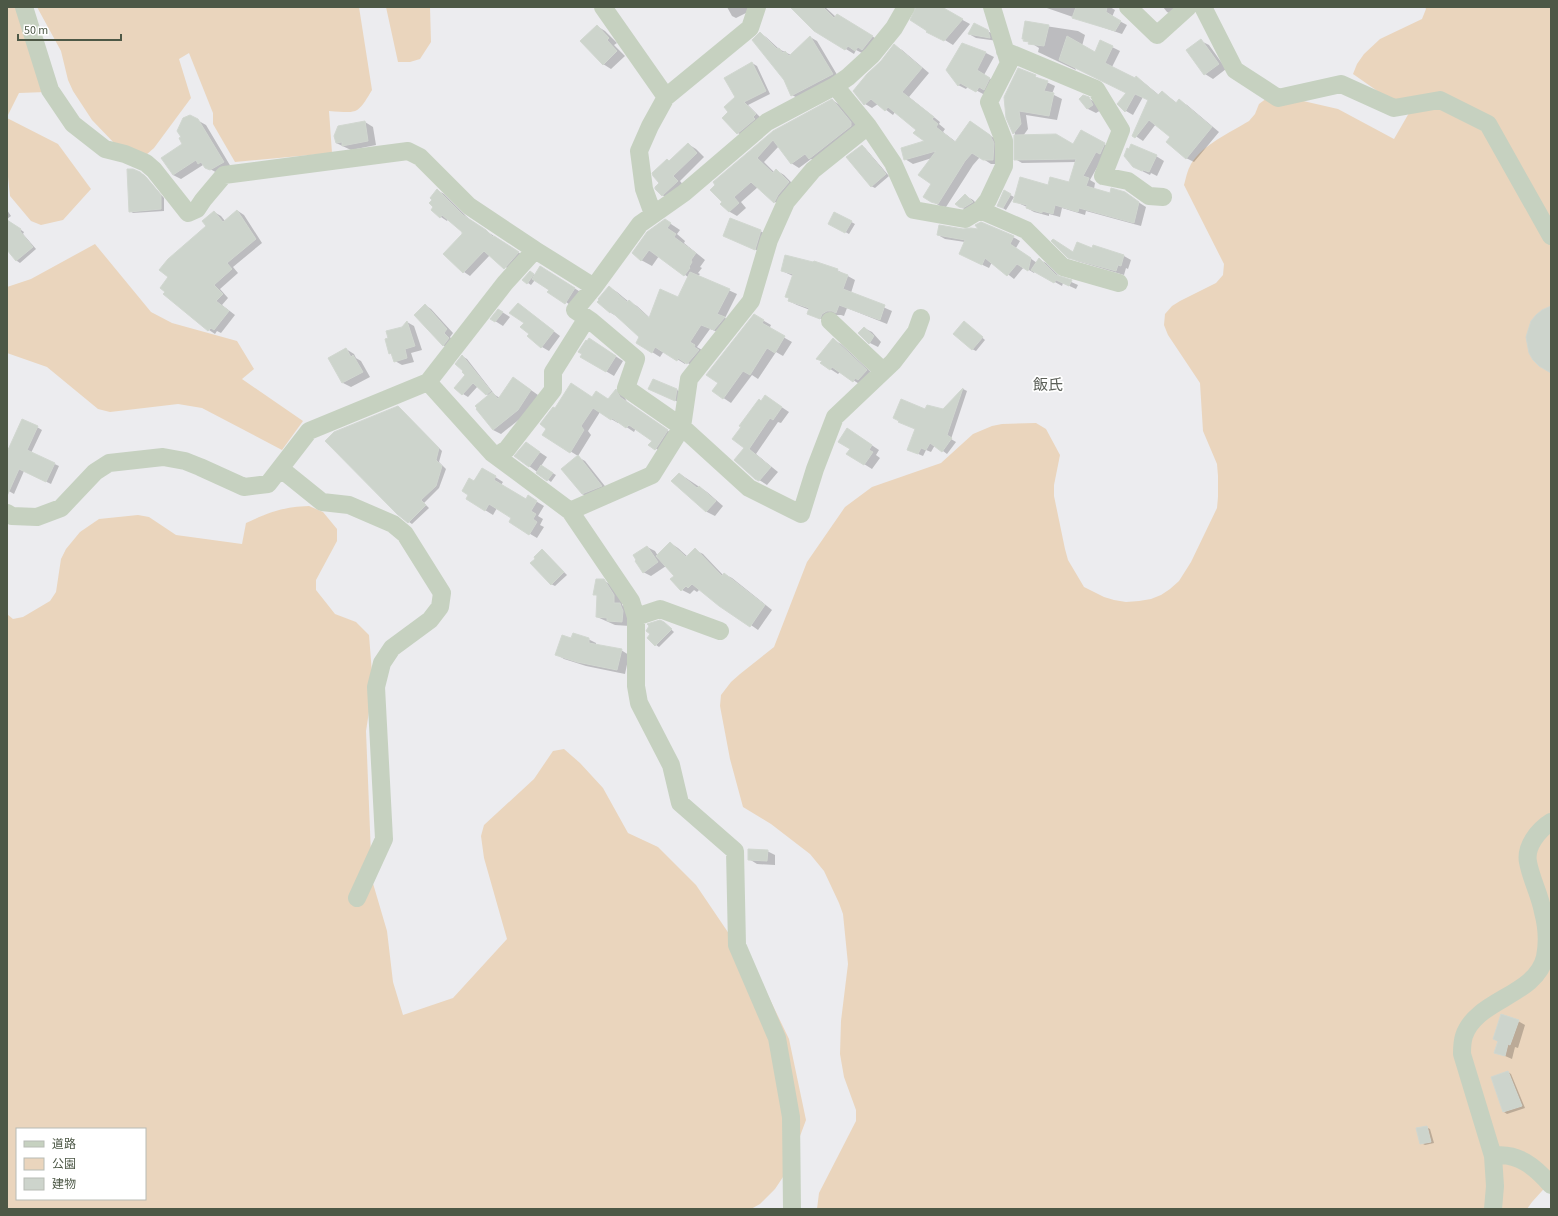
<svg xmlns="http://www.w3.org/2000/svg" width="1558" height="1216" font-family="'Source Sans 3','Noto Sans JP',sans-serif">
	<rect width="100%" height="100%" fill="#ececef"/>
	<path fill="#ead5bd" fill-rule="evenodd" d="M7,7H20L46,92L19,93L7,117Z
		M37,7H359L372,90C357,115 358,113 329,111L332,153L235,162L213,124V113L189,53L179,59L191,98L154,148L146,155L116,145L92,120L73,91L68,80L61,51Z
		M386,7H430L431,42L420,59L410,62H398Z
		M1425,7H1551V1181L1532,1202L1527,1209H817L819,1193L856,1121V1110L844,1077L840,1054L841,1021L848,964L843,914L839,903L824,871L810,854L771,824L743,807L730,759L720,706L721,695L731,682L740,674L774,647L807,562L845,507L872,487L941,463L973,434L992,426L1002,424L1036,423L1046,429L1060,455L1054,485V496L1065,549L1068,560L1084,587L1104,597L1114,600L1126,602L1139,601L1151,599L1161,595L1170,589L1179,581L1191,562L1217,508L1218,497V476L1217,464L1203,431L1200,383L1168,335L1164,325L1165,314L1172,306L1180,301L1216,283L1223,275L1224,264L1184,185C1186,178 1187,171 1191,164C1202,145 1231,132 1249,121L1255,114L1259,104L1267,98L1277,95L1338,109L1394,139L1409,113L1353,74L1357,64L1364,54L1380,39L1422,19L1426,9Z
		M7,118L58,144L91,189L63,220L41,225L31,221L10,196L7,167Z
		M95,244L151,312L172,323L237,341L254,369L242,379L303,421L282,450L202,408L178,404L110,412L98,409L47,367L7,353V287L31,279Z
		M309,506L323,512L337,529V541L316,580V590L335,614L356,622L369,635L373,686L366,731L372,880L387,931L393,982L403,1015L453,998L507,939L484,858L481,836L484,825L534,779L553,751L564,749L580,763L603,788L628,833L658,847L696,885L761,981L789,1039L806,1120L787,1171L775,1189L760,1204L751,1209H7V614L13,619L23,617L50,601L56,592L61,559L66,549L80,532L99,519L138,515L149,517L176,535L242,544L246,523C270,512 283,507 309,506ZM17,1129H145V1199H17Z"/>
	<path fill="#0003" d="M727,7H750L748,12L736,18L732,16Z
		M791,7H825L836,17L845,20L880,41L864,54L856,50L854,54L815,30Z
		M917,7H939L970,24L953,45L912,20Z
		M1044,7H1110L1115,10L1112,17L1127,25L1122,34Z
		M1163,7H1185L1175,16L1167,12Z
		M1026,23L1078,31L1085,35L1082,46L1095,53L1112,47L1120,51L1112,67L1143,82L1159,95L1162,92L1177,103L1179,101L1187,105L1219,132L1194,162L1186,158L1171,137L1156,124L1143,141L1134,135L1149,100L1143,97L1133,115L1126,111L1119,104L1127,93L1074,66L1076,70L1038,52L1039,48L1023,38Z
		M597,26L605,31L617,43L614,45L625,56L611,69L603,64Z
		M987,31L996,35L998,41L976,38L969,34Z
		M760,33L766,37L779,49L791,55L810,37L817,41L839,78L799,99L792,95Z
		M1201,41L1209,45L1226,69L1213,79L1205,74Z
		M962,44L986,53L994,57L984,75L997,83L985,95L968,86L966,89L958,85Z
		M894,46L902,50L929,73L909,97L940,122L939,124L945,129L943,132L956,142L971,122L998,141L1001,164H991L980,157L973,165L946,207L940,206L932,201V158L913,164L905,159L926,141L918,130L895,112L893,115L878,104L872,108L865,104L882,62Z
		M752,63L757,66L770,94L748,105L760,117L743,136L738,133L730,112Z
		M1019,69L1055,86L1052,94L1062,99L1057,120L1026,115L1028,129L1023,136L1073,145L1104,144L1111,148L1104,155L1090,180L1095,183L1094,189L1111,194L1124,193L1146,207L1141,226L1086,211L1085,215L1062,208L1060,217L1049,214V216L1034,212L1027,208V207L1014,201L1049,186L1070,183L1076,162L1022,163L1015,159V134L1007,118Z
		M1088,98L1097,103L1101,110L1096,113L1088,109L1080,99Z
		M832,100L840,105L858,127L818,163L811,159L799,168L791,163L779,146L764,162L774,172L776,170L784,175L796,187L782,206L775,202L758,187L741,202L746,208L737,216L730,212L721,204L774,132Z
		M190,116L206,125L231,167L219,174L203,165L181,179L173,175L184,144L182,137Z
		M365,122L373,127L376,145L351,150L336,143Z
		M688,144L696,149L704,157L680,181L684,186L670,199L662,195L661,183L670,162Z
		M862,146L865,148L889,176L875,188L871,186Z
		M1156,156L1164,161L1157,176L1151,173L1150,175L1134,167Z
		M140,173L144,175L164,198V211L133,213L130,211Z
		M437,190L444,194L470,220L524,256L511,271L490,255L470,276L464,272L463,232L448,219L447,221L441,217Z
		M1005,192L1014,197L1006,210L1001,207Z
		M966,196L973,200L980,207L968,211L959,206Z
		M7,210L11,216L7,219Z
		M238,211L244,215L262,243L233,267L238,273L220,289L228,298L222,305L235,315L221,333L217,331L215,334L209,330L207,226L214,212L221,216L225,221Z
		M835,213L855,224L849,234L829,223Z
		M7,220L24,232L23,234L36,249L20,263L17,261L7,249Z
		M665,220L680,230L677,234L685,241L684,243L705,260L700,267L702,268L698,273L700,274L698,276L737,294L725,318L732,322L723,334L710,329L697,347L702,350L696,368L686,362L685,364L664,351L660,357L652,352L641,337L618,317L611,313L598,302L609,287L617,292L629,302L637,306L650,318L679,298L688,277L659,256L652,266L641,260Z
		M760,231L768,235L763,253L732,239Z
		M938,235L1013,237L1020,241L1016,248L1037,263L1040,260L1046,263L1060,277L1078,285L1076,289L1063,283L1062,286L1035,271L1034,273L1024,267L1014,279L992,262L989,268L966,257L965,242L945,239Z
		M1094,246L1124,256L1131,260L1128,269L1126,268L1124,275L1077,261L1069,257L1073,253L1093,249Z
		M837,270L855,280L851,293L892,311L887,324L847,308L844,316L841,315H835L828,322L809,314L810,310L797,305L789,301L790,299L786,296L793,276L782,271Z
		M530,272L535,275L549,272L582,293L573,307L535,280L531,285L528,283Z
		M518,304L560,336L549,351L542,347L530,334Z
		M425,305L431,309L453,333L450,337L454,343L449,349L443,345Z
		M499,310L510,317L503,326L495,321Z
		M754,315L771,325L769,329L792,342L783,356L776,352L758,379L752,375L731,403L713,391L719,383Z
		M407,322L414,326L422,350L411,353L414,362L402,365L395,361L393,355L390,353L402,328Z
		M968,325L985,340L976,351L972,349Z
		M864,328L872,332L881,342L878,347L870,343L859,333Z
		M833,340L841,344L874,375L861,385L840,372L838,374L821,363Z
		M597,344L623,361L614,376L582,357Z
		M346,349L354,354L356,358L361,361L370,377L351,387L343,383L330,358Z
		M462,356L467,359L495,395L500,398L521,383L538,395L526,414L501,434L493,430L489,396L478,386L468,397L463,394L466,375Z
		M649,389L677,390L684,394L683,404Z
		M963,389L967,391L951,439L956,442L947,454L935,445L931,452L926,450L923,456L909,450L926,410H944Z
		M616,390L623,394L627,402L674,435L663,453L650,445L653,440L636,428L634,432L619,422L618,423L611,419L600,412L588,431L591,435L578,456L544,435L555,409L592,398L609,400Z
		M765,396L789,412L781,423L778,422L756,454L778,472L767,485L756,478L746,447L762,402Z
		M398,407L442,451L439,462L446,469L439,488L424,503L429,508L412,524L409,522Z
		M37,427L42,430L31,453L59,466L51,484L24,471L14,494L7,490V453Z
		M855,434L879,450L876,455L880,458L872,469L864,464Z
		M526,443L547,457L541,466L556,475L551,482L529,466Z
		M578,457L585,461L608,490L590,498L582,494Z
		M483,469L503,482L501,485L527,500L529,497L544,506L538,516L543,519L540,525L544,527L537,538L510,522L513,518L497,508L493,515L467,499L473,482Z
		M680,474L707,492L723,506L715,516L707,512L672,481Z
		M670,543L678,548L688,557L695,550L703,554L723,575L724,574L732,578L772,610L758,630L700,589L697,592L694,590L690,594L682,590L675,576L666,566L651,576L643,572L647,547L655,551L658,556Z
		M545,553L567,575L555,586L551,584L536,559Z
		M603,580L611,585L622,600V605L628,609L630,626L615,625L597,617L598,596L594,594Z
		M664,623L674,632L659,647L656,645Z
		M572,639H588L596,643V645L621,650L629,655L625,674L586,666L564,659L556,654Z
		M767,851L775,855V865L757,864L749,859Z
		M1518,1021L1525,1025L1518,1048L1515,1047L1512,1059L1496,1052L1499,1042L1494,1039Z
		M1508,1072L1511,1074L1525,1108L1507,1114L1504,1112Z
		M1426,1127L1430,1129L1434,1143L1425,1145L1421,1143Z"/>
	<path fill="#cdd4cc" stroke="#d1d7d0" d="M790,7H823L834,18L837,14L873,36L862,50L858,47L855,51L848,46L845,50L814,31Z
		M916,7H942L963,19L944,41L926,32L927,31L910,20Z
		M1076,7H1107L1106,12L1121,21L1115,31L1072,18Z
		M1025,21L1049,25L1044,46L1028,44L1029,42L1023,41L1024,39H1022Z
		M974,23L988,30L990,38L968,34Z
		M597,25L609,38L607,40L617,51L603,65L580,41Z
		M760,32L777,49L779,48L783,53L785,51L789,56L810,36L833,74L791,96L784,80L752,40Z
		M1067,36L1095,52L1100,40L1113,46L1105,63L1135,78L1136,76L1158,95L1162,91L1176,103L1179,99L1212,127L1186,159L1166,142L1170,137L1149,120L1135,138L1132,136L1148,100L1135,94L1125,112L1117,104L1126,93L1059,60Z
		M1201,39L1219,64L1204,75L1186,50Z
		M962,43L986,52L977,70L990,78L984,90L979,87L976,92L960,83L958,86L946,70Z
		M894,44L922,68L902,92L934,117L932,119L938,124L936,127L955,142L970,121L990,135L994,143L993,160H983L972,153L965,161L938,204L931,202L923,197L931,184L918,175L936,151L904,160L901,148L924,141L913,133L916,130L888,107L885,111L871,99L864,105L853,91L867,74L881,61Z
		M752,62L766,91L744,102L756,114L753,117L755,119L737,134L722,118L728,112L724,107L735,97L724,78Z
		M1018,68L1036,75L1035,77L1048,81L1044,91L1054,93L1049,116L1019,111L1021,124L1013,134L1006,118L1004,97Z
		M1083,95L1089,97L1093,105L1087,109L1079,99Z
		M832,99L851,122V126L809,159L805,154L791,164L773,140L757,158L773,173L776,169L789,182L778,195L774,203L751,182L734,197L739,203L729,212L720,204L722,202L710,190L715,185L713,182L773,131Z
		M190,115L198,119L224,162L210,170L205,168L201,162L198,164L196,160L173,175L161,158L182,144L179,138L181,137L177,131L183,118Z
		M365,121L368,141L342,146V142L336,143L334,136L338,126Z
		M1081,130L1105,143L1100,154L1096,152L1083,176L1089,178L1086,186L1110,193L1111,188L1125,192L1139,202L1134,223L1079,208L1078,212L1055,205L1053,214L1042,211V213L1026,208L1027,205L1013,202L1020,177L1048,185L1050,177L1069,182L1076,159L1014,160V135L1056,134L1073,144Z
		M688,143L697,153L673,176L678,181L662,196L655,189V187L659,183L653,176L652,173L667,159L669,161Z
		M1131,144L1157,155L1149,172L1143,170L1142,171L1133,167L1124,156L1127,148L1129,149Z
		M862,145L886,174L871,187L846,157Z
		M127,169H133L140,172L146,177L161,195V209L129,212Z
		M437,189L463,215L486,230L493,237L494,236L519,252L504,269L484,251L463,273L443,254L462,234V232L442,215L440,218L431,210L433,207L429,203L432,200L430,198Z
		M1004,190L1011,194L1003,208L997,206Z
		M965,194L973,202L963,208L959,207L955,204Z
		M237,210L256,239L227,263L232,269L214,285L223,294L216,301L229,311L214,330L211,328L208,331L163,294L165,292L160,288L168,277L159,270L168,259L206,226L202,221L214,211L223,222Z
		M834,212L852,221L845,233L828,224Z
		M730,218L761,230L755,250L723,236Z
		M665,219L671,223L667,228L676,234L674,237L696,253L691,260L692,262L689,267L690,268L684,276L649,250L641,261L632,253L647,232Z
		M7,220L21,229L20,231L33,247L16,261L7,250Z
		M981,222L1014,236L1010,244L1031,258L1028,271L1017,264L1007,276L985,258L982,265L959,254L965,240L937,235L939,225L963,229L971,228L978,229L975,225Z
		M1053,239L1073,252L1077,242L1092,248L1093,245L1124,255L1121,266L1118,265L1116,271L1068,258L1051,241Z
		M785,255L813,262L814,261L838,269L837,271L848,275L843,289L885,305L880,320L839,305L836,313L832,311H827L822,314L820,319L807,314L809,308L788,301L789,298L785,297L793,274L781,271Z
		M1039,258L1056,275L1072,280L1069,286L1056,280L1054,283L1031,270Z
		M540,266L575,288L565,304L547,292L549,290L532,279Z
		M530,271L534,274L527,284L522,280Z
		M690,272L730,289L717,314L725,317L714,330L701,325L690,342L695,345L694,347L699,350L687,364L678,358L677,361L655,347L652,353L636,343L639,337L615,315L611,312L610,313L597,302L599,300L598,299L609,286L627,302L629,300L649,318L660,289L678,297Z
		M518,303L554,331L541,348L527,336L529,334L520,327L524,323L509,313Z
		M425,304L447,329L444,333L449,338L443,346L414,315Z
		M1551,306V373L1539,366L1533,360L1529,353L1526,337L1531,321L1536,315L1542,310Z
		M498,309L503,312L495,322L490,319Z
		M754,314L764,320L762,323L785,336L775,353L767,348L750,375L743,371L723,399L712,391L718,383L706,375Z
		M407,321L415,346L405,349L407,358L394,362L391,353L389,354L385,339L388,338L386,331L402,327Z
		M964,321L983,337L972,350L953,334Z
		M864,327L874,336L869,344L858,333Z
		M589,338L616,356L606,372L580,357L582,354L578,352L586,340L587,341Z
		M833,338L867,370L858,380L855,378L853,382L832,367L830,370L820,363L822,361L816,359Z
		M346,348L351,357L353,355L363,372L342,383L328,358Z
		M462,355L491,391L486,395L473,383L462,395L454,388L465,375L462,372L463,371L455,364Z
		M513,377L531,390L518,410L493,430L476,409L477,408L475,406L492,392L498,399Z
		M653,379L677,389L675,401L648,389Z
		M571,383L592,397L596,391L608,399L616,389L620,397L668,430L655,450L648,445L652,441L629,425L626,428L612,418L611,420L593,408L581,426L584,430L570,453L542,435L546,429L540,424L553,407L555,408Z
		M963,388L947,435L952,438L942,452L930,443L926,450L921,448L918,454L907,450L915,429L898,422L899,421L893,418L901,399L925,409L927,405L943,409Z
		M765,395L782,407L773,420L770,418L749,449L771,467L759,481L755,479L734,460L744,448L732,439L741,427L739,426L759,399L761,401Z
		M398,406L439,448L436,460L442,466L436,486L421,500L426,505L408,523L397,514L325,441L334,432Z
		M22,419L38,426L27,450L55,463L46,482L19,469L7,496V452Z
		M847,428L872,445L869,450L873,452L864,465L846,454L850,449L838,442Z
		M526,442L540,452L529,467L514,456Z
		M578,455L602,486L582,494L561,469Z
		M541,465L553,473L547,481L536,473Z
		M482,468L496,476L494,480L526,499L528,495L537,501L531,511L536,514L533,519L537,522L529,535L509,522L511,518L489,504L485,511L466,499L468,495L462,491L469,478L474,481Z
		M679,473L697,488L699,486L716,501L706,512L671,481Z
		M670,542L686,557L695,548L722,576L724,573L765,605L750,627L719,606L692,584L688,588L686,586L681,591L670,579L674,576L656,556Z
		M647,546L658,562L643,573L635,561L636,560L633,555Z
		M542,549L564,572L551,585L530,563L535,559L534,557Z
		M596,579H604L614,595V603H620L621,606L623,611L622,622L607,621V618L596,617L597,595H593Z
		M660,620L664,622L672,629L655,646L647,638L650,634L646,631L649,626L647,624Z
		M573,633L589,638V643L622,649L617,670L577,662L555,655L562,635L571,638Z
		M748,849L768,850L767,861L748,860Z
		M1501,1014L1519,1020L1510,1045L1508,1044L1505,1056L1494,1053L1498,1041L1493,1039Z
		M1508,1071L1522,1106L1503,1112L1491,1077Z
		M1427,1126L1431,1142L1420,1144L1416,1128Z"/>
	<g fill="none" stroke-linecap="round" stroke-linejoin="round">
		<path stroke="#c6d1c0" stroke-width="18" d="M24,7L50,90L73,124L105,149L125,154L146,163L154,170L188,213L197,209L203,200L224,175L408,151L420,157L469,206L535,250L594,287L640,224L684,193L767,122L835,86L848,77L872,55L894,28L906,7
			M603,7L666,97
			M1128,7L1157,35L1188,7
			M1203,7L1235,70L1278,98L1341,84L1394,108L1440,100L1488,124L1551,236
			M1005,51L1096,89L1121,130L1103,176L1128,181L1149,196L1163,197
			M835,86L868,126L893,163L914,210L965,219L980,210L988,200L1004,166V141L989,102L1009,63L992,7
			M980,210L1026,230L1063,267L1119,283
			M653,214L644,189L639,151L650,126L666,97L750,28L757,7
			M594,287L575,310L591,321L636,359L626,388L682,427L749,488L801,514L815,469L835,417L893,362L916,332L921,318
			M830,321L883,371
			M428,382L492,453L570,511L631,601L636,617V686L639,703L671,765L680,803L735,851L737,945L777,1038L791,1117L792,1209
			M496,456L507,449L553,390V372L587,318
			M281,469L322,502L349,505L393,524L405,534L442,593L440,607L430,620L392,648L382,663L376,687L384,839L357,898
			M570,511L652,475L682,427L689,379L751,301L769,240L786,202L813,170L868,126
			M7,513L12,516L37,517L61,508L95,472L109,463L163,457L185,461L200,467L244,487L268,484L309,431L428,382L505,283L535,250
			M636,617L660,609L720,631
			M1493,1156C1518,1152 1535,1167 1551,1185
			M1493,1209L1495,1186L1493,1156L1462,1054C1462,1048 1462,1042 1464,1036C1476,999 1536,996 1545,957C1548,942 1547,927 1543,912C1540,895 1531,879 1528,862C1525,847 1538,830 1551,822"/>
	</g>
	<g text-anchor="middle" dominant-baseline="central" stroke-width="3.5" stroke-linejoin="round" paint-order="stroke">
		<g font-size="15" fill="#5c6059" stroke="#fff">
			<text x="1048" y="385">飯氏</text>
		</g>
	</g>
	<rect width="1558" height="1216" fill="none" stroke="#4d5846" stroke-width="16"/>
	<rect x="16" y="1128" width="130" height="72" fill="#ffffff" stroke="#b8bcb5"/>
	<rect x="24" y="1141" width="20" height="6" fill="#c6d1c0" stroke="#b8bcb5"/>
	<text x="52" y="1148" font-size="12" fill="#4d5846">道路</text>
	<rect x="24" y="1158" width="20" height="12" fill="#ead5bd" stroke="#b8bcb5"/>
	<text x="52" y="1168" font-size="12" fill="#4d5846">公園</text>
	<rect x="24" y="1178" width="20" height="12" fill="#cdd4cc" stroke="#b8bcb5"/>
	<text x="52" y="1188" font-size="12" fill="#4d5846">建物</text>
	<path d="M18 34v6h103v-6" fill="none" stroke="#4d5846" stroke-width="2"/>
	<text x="24" y="34" font-size="12" fill="#4d5846" stroke="#ffffff" stroke-width="3" paint-order="stroke">50 m</text>
</svg>
